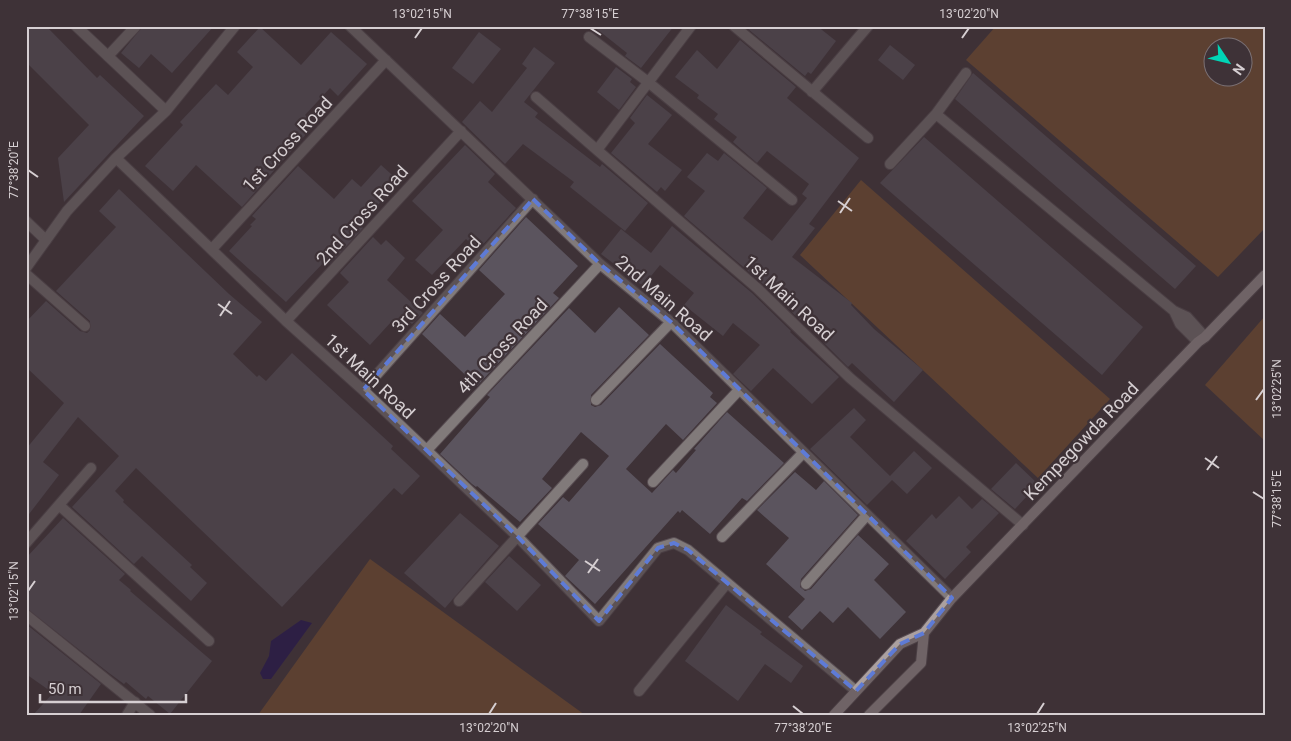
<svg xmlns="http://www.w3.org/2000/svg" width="1291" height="741" font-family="Roboto,sans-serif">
	<rect width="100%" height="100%" fill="#3e3237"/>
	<path fill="#80532c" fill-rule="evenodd" d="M996,26H1265V228L1218,277L966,60ZM1214,48H1244V78H1214Z
		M861,180L1110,399L1038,478L800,255Z
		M1265,316V441L1205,385Z
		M370,559L585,715H258Z"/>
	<path fill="#1a0a56" d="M301,620L312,623L271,679H263L260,673L269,656L271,641Z"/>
	<path fill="#5b545e" d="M26,26H46L97,78L100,75L144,116L64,202L58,158L89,125L26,62Z
		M143,26H214L172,73L151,54L139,68L121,53Z
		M593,26H674L641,68L625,56L627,53Z
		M750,26H817L836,41L811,74L808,72L805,76L748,29Z
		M260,27L301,65L331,32L367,64L338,96L330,88L305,115L315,124L242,207L196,165L173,191L145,166L183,125L180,122L216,84L228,95L253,67L237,52Z
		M479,32L501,49L473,84L452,68Z
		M740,40L796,87L787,98L859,158L809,224L815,228L792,257L852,303L851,305L874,329L923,370L894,402L852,363L848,367L823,342L833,332L808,310L800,320L762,283L684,216L705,191L687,177L707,153L718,161L724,153L767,188L743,218L772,241L807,198L802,194L809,184L767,151L757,163L733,142L737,137L714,119L718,114L697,98L699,95L675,77L697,50L717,69Z
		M890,45L915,65L903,80L878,60Z
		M534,47L555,63L524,102L538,113L535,117L600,167L602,164L648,203L625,231L570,187L574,182L523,144L505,164L462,122L480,101L492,112L527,68L522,64Z
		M616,67L632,79L630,82L636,87L619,110L597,92Z
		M973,73L1196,266L1175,289L955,99Z
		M647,95L672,115L648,144L682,170L665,191L661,187L657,192L611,153L635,123L630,118Z
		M924,137L1143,327L1102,375L880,183Z
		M465,145L495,174L488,182L516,208L478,250L466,239L432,275L415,260L443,230L412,201Z
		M381,165L400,182L359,224L363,228L330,264L326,260L286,302L229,251L252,226L250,225L256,219L252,216L298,166L334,199L352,179L361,187Z
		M119,189L229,294L262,322L233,354L257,377L259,375L266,381L292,353L393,446L391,449L420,476L402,495L394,488L282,607L136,468L115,491L124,500L123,502L192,565L190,567L207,583L191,601L142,556L134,564L72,507L119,456L78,417L43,462L59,475L26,518V449L64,403L26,367V322L46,301L80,331L87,333L90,330V321L56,291L116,227L99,211Z
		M526,217L578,266L553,293L559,298L477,386L422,334L440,314L465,337L505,294L479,270Z
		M672,226L752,293L791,331L790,332L839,377L812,404L773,368L751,391L733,374L760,345L733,323L723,336L684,305L694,293L660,265L643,286L601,254L621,229L651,253Z
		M373,237L381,245L386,240L405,258L387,280L423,313L412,324L405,318L397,326L392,321L370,345L327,305L349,282L340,273Z
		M619,307L649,335L591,395V405L595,407L601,405L660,344L713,393L710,397L717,403L683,440L666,424L626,469L652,493L673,470L676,473L696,450L694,449L727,412L784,463L747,501L742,498L710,534L682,510L680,513L678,511L595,604L565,576L579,560L538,524L563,497L569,502L609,456L581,432L542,479L552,488L520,522L477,486L476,487L472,484L440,454L490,397L487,395L569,308L595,333Z
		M854,408L866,420L850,437L890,476L914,451L932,468L907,494L892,480L867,505L810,449Z
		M1016,463L1038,484L1015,509L991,489Z
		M795,472L816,490L824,481L858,515L801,579L800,587L805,591L811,589L858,535L889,564L874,580L906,612L880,639L848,607L833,623L820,611L802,630L788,617L805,599L766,564L789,538L757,510Z
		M959,496L972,509L982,499L999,513L966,547L971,552L945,579L906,541L932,514L936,519Z
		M460,513L499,546L445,608L404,573Z
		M63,518L125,574L119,580L131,590L130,591L212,661L170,714L148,696L146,699L126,682L124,684L109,673L26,608V558Z
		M509,556L541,585L517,611L485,582Z
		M726,605L762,632L760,634L803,666L791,683L765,664L738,701L685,661Z
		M26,624L101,684L79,715H33L53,693L26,674Z"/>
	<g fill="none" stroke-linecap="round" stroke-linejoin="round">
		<g stroke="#594e53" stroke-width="12">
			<path id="lane" d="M108,56L136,26
				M26,221L46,240
				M26,274L85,326"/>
		</g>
		<g stroke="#594e53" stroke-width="12">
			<path id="street" d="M76,26L166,111
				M350,26L600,264L671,322L952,598
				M691,26L597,150L757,288L850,378L1023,525
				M734,26L868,138
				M589,37L648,82L792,200
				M966,73L936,114L1174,311L1187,317L1205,337
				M812,92L868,26
				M536,97L597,150
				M116,158L286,321L363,390L517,536L599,621L658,548L674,543L688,550L856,691
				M890,164L936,114
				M212,249L386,60
				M26,268L67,211L116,158L166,111L235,26
				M1174,311L1180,324L1198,342
				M286,321L461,131
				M363,390L533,199
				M596,400L671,322
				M427,450L600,264
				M653,482L739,390
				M59,505L209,641
				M722,537L803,453
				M26,543L91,468
				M806,584L867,515
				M459,601L583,464
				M26,615L150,715
				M639,691L727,583
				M127,715L135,702"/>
		</g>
		<g stroke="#594e53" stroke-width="12">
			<path id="secondary" d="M834,715L900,644L924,633L952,598L1198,342L1205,337L1265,275
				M869,715L921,663L924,633"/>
		</g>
		<use href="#lane" stroke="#817a7a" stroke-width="10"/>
		<use href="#street" stroke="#817a7a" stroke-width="10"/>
		<use href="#secondary" stroke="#aba09f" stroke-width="10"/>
	</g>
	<path d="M0 0H1291V741H0ZM533,199L600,264L671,322L952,598L924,633L900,644L856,691L688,550L674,543L658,548L599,621L517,536L363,390Z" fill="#3e3237" fill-opacity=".55" fill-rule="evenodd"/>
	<path fill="none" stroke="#5e7bd6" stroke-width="4" stroke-dasharray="10 6" stroke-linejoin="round" d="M533,199L600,264L671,322L952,598L924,633L900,644L856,691L688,550L674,543L658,548L599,621L517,536L363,390Z"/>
	<path fill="none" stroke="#d6cfd2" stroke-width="2" d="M590,28L601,35M415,38L422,28M962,38L969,28M28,170L38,177M838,201L852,211M840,213L850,198M218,304L232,314M220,316L230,301M1256,400L1264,389M1205,458L1219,468M1207,470L1217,456M1253,492L1264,499M585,561L600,571M588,573L598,559M28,591L35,581M793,706L803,714M489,714L496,703M1037,714L1044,703"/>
	<g text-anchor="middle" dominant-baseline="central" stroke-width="4.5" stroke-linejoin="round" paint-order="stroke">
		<g font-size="18" fill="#d6cfd2" stroke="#3e3237">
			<text transform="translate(287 144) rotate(-47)">1st Cross Road</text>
			<text transform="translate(362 215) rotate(-48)">2nd Cross Road</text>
			<text transform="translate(436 284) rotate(-48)">3rd Cross Road</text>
			<text transform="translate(664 298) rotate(41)">2nd Main Road</text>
			<text transform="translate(789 298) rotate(43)">1st Main Road</text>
			<text transform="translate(502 346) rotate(-47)">4th Cross Road</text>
			<text transform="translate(370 376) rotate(43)">1st Main Road</text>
			<text transform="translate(1081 441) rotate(-46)">Kempegowda Road</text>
		</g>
	</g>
	<rect width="1291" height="741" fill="none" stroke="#3e3237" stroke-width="55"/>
	<g transform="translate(1228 62) rotate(125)"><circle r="24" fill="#3e3237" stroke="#7b7175"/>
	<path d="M0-4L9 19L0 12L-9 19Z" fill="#01d5b6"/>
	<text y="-8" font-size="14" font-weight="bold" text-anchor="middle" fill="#d6cfd2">N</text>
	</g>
	<path d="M40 694v8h146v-8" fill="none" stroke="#d6cfd2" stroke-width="2.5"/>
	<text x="48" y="694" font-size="15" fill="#d6cfd2" stroke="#3e3237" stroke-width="4" paint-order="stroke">50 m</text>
	<rect x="28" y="28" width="1236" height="686" fill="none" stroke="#d6cfd2" stroke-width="2"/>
	<g font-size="12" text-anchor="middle" fill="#d6cfd2">
		<text x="422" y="18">13°02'15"N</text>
		<text x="590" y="18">77°38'15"E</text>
		<text x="969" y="18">13°02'20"N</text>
		<text transform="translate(14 170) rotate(-90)" y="4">77°38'20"E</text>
		<text transform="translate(1277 389) rotate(-90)" y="4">13°02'25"N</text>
		<text transform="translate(1277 499) rotate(-90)" y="4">77°38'15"E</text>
		<text transform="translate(14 591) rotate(-90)" y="4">13°02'15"N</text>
		<text x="489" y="732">13°02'20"N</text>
		<text x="803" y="732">77°38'20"E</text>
		<text x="1037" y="732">13°02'25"N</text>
	</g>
</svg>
